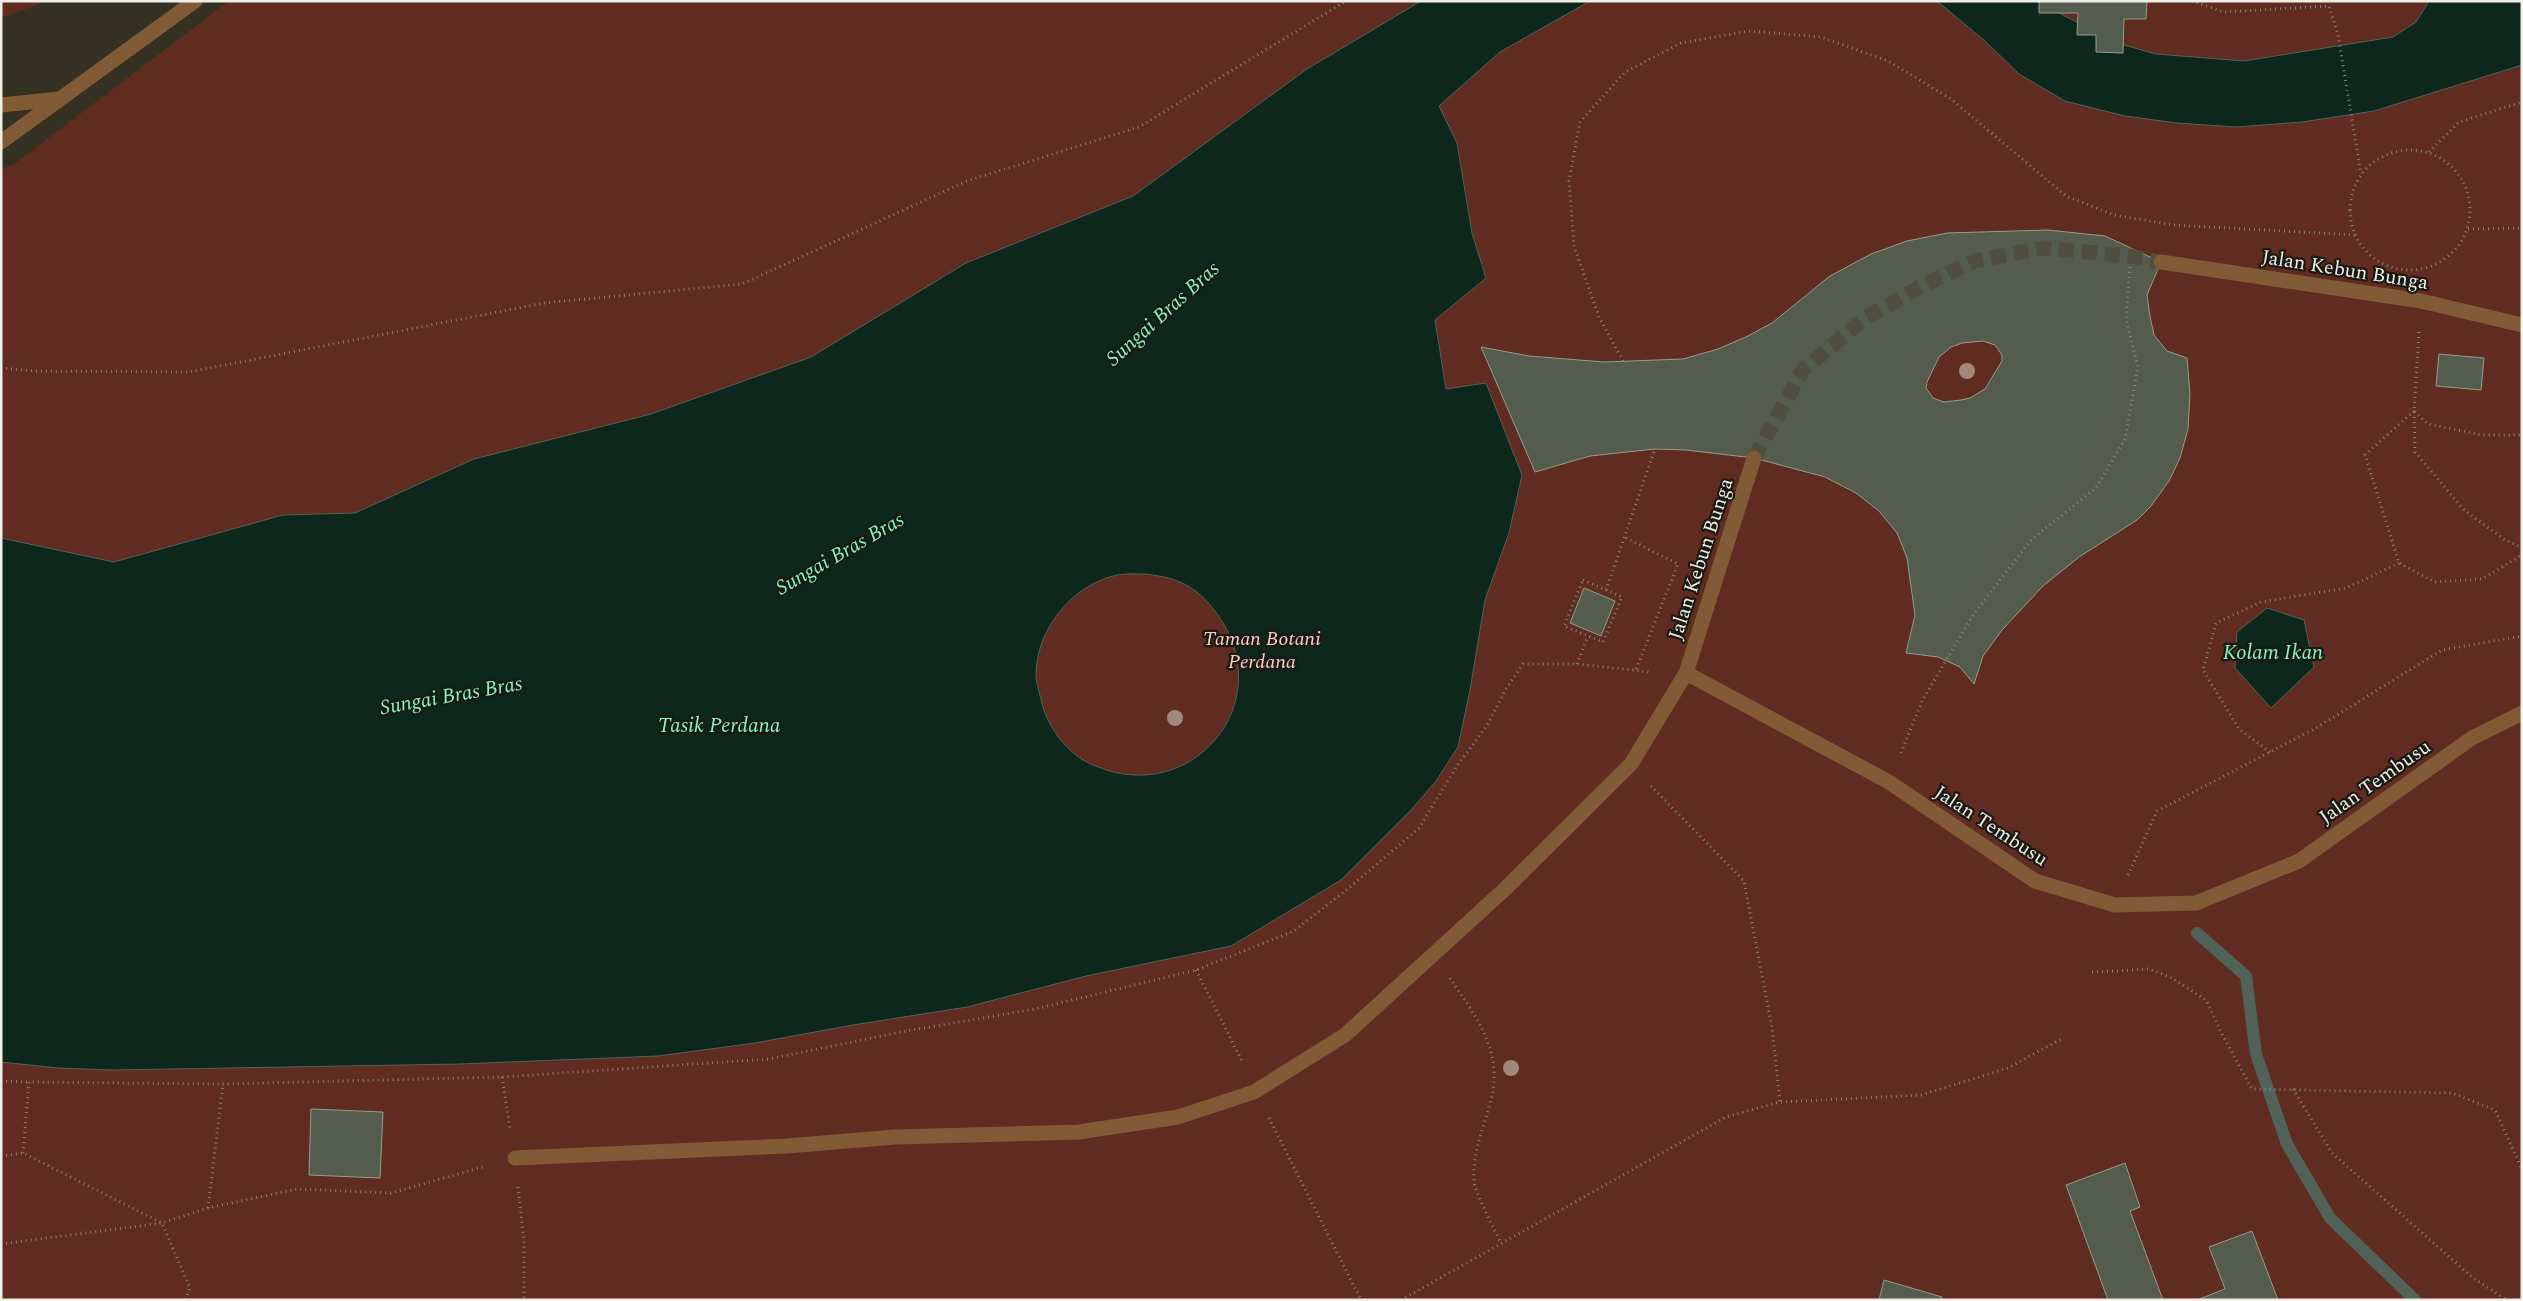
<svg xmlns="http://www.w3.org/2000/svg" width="2523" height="1301" font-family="Spectral,serif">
	<rect width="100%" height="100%" fill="#343122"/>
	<path fill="#602b20" d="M1,1H48L1,18Z
		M229,1H2522V1300H1V169L14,164Z"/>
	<path fill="#0d271c" stroke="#516358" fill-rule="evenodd" d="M1421,1H1590L1500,52L1439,106L1457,143L1472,233L1486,278L1435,320L1446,389L1486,383L1522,475L1509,533L1485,600L1470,690L1458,747L1436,781L1412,809L1341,880L1231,946L1086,976L967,1007L853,1025L755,1043L658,1056L459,1064L112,1070L58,1068L1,1062V538L114,562L283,515L355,513L474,459L651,414L811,357L966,263L1133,196L1307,69ZM1147,574C1157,576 1170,577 1180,582C1195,588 1208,601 1217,614C1281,701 1192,809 1093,765C1068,755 1046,726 1041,699C1039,692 1037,684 1036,677C1035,632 1070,587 1113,576C1124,573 1136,574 1147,574Z
		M1937,1H2036L2117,43L2156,54L2244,61L2393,37L2416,22L2429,1H2522V65L2374,111L2302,122L2236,127L2177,123L2125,116L2065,101L2019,74L1985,41Z
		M2267,608L2304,620L2314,667L2271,708L2235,668L2237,632Z"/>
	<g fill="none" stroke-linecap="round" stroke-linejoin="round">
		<path stroke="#516358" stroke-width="12" d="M2197,933L2246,976L2256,1054L2287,1144L2330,1218L2415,1300"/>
	</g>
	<path fill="#545d4d" stroke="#959e8d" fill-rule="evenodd" d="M2039,1H2147L2146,19H2124L2123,53L2096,52V35H2077L2078,13H2039Z
		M2048,230L2105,236L2161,262L2147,295L2150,316L2154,335L2167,351L2187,358L2190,394L2188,429L2180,458L2169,481L2151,506L2137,520L2079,557L2043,586L2002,630L1983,656L1974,684L1960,667L1938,657L1906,653L1915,615L1907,558L1897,533L1879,511L1856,493L1825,477L1754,458L1686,450L1655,449L1590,456L1535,472L1481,347L1529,356L1604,362L1683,359L1718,349L1748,336L1772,323L1830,276L1871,254L1907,241L1947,233ZM1983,341L1995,345L2002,355V361L1985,389L1970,398L1961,400L1944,402L1933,398L1926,388L1927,382L1939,357L1951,347L1962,343Z
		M2439,354L2484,358L2481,390L2436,386Z
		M1584,588L1615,601L1601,636L1570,623Z
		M311,1109L383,1112L380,1178L309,1175Z
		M2125,1163L2140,1207L2130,1211L2163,1300H2108L2066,1185Z
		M2252,1231L2278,1300H2197L2225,1289L2209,1247Z
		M1884,1280L1942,1297L1941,1300H1879Z"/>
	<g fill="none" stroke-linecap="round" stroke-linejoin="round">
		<path stroke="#504e3f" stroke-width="15" stroke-dasharray="15 8" stroke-linecap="butt" d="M1754,458L1803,370L1865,318L1926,284L1974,261L2044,248L2130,256L2161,262"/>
		<path stroke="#888679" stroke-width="3" stroke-dasharray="1 4" stroke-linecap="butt" d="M2192,1L2224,12L2329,6L2338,35L2361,174
			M2350 210a60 60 0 1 1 120 0a60 60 0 1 1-120 0Z
			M2429,152L2459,122L2522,102
			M2468,229L2522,228
			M2419,332L2414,411L2428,424L2482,435H2522
			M1623,361L1599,317L1574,246L1569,181L1580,122L1625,72L1681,43L1749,31L1821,37L1888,61L1951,99L2066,196L2114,215L2173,225L2356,235
			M1,368L34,371L189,372L544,303L742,284L967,181L1139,127L1346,1
			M2414,411L2365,455L2399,563L2435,582L2482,579L2522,555
			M2414,412L2415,452L2465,511L2504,539L2522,548
			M1626,538L1678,564L1635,672
			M1583,580L1622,597L1603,642L1564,626Z
			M1606,590L1655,449
			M1577,664L1588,636
			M2270,752L2239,729L2203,670L2216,623L2261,602L2346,588L2399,563
			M1901,753L1922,701L1973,615L2032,539L2096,488L2125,439L2138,367L2126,319L2130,267
			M1651,786L1744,881L1772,1028L1780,1102
			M2128,875L2157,811L2316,728L2442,650L2522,636
			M1196,970L1243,1063
			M2092,972L2149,969L2170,977L2206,1000L2223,1036L2252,1089L2452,1093L2495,1110L2522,1169
			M1450,978C1473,1013 1500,1045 1493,1090C1488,1120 1472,1148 1474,1180C1474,1192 1495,1230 1501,1243
			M502,1077L510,1129
			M1,1081L29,1082
			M2293,1089L2332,1153L2473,1278L2507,1300
			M1269,1118L1361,1300
			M23,1153L29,1082L223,1084L502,1077L769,1059L901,1032L1035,1009L1196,970L1294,931L1350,887L1419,828L1457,766L1486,727L1506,689L1523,664H1577L1650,672
			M1,1156L23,1153L162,1223L190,1288L185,1300
			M518,1187L524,1241V1300
			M208,1208L223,1084
			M1,1244L162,1223L208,1208L297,1189L391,1193L486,1166
			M1401,1300L1726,1117L1780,1102L1921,1095L2008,1068L2063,1038"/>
		<path stroke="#805b35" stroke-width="15" d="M1,105L59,99
			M1,142L195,1
			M2161,262L2421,301L2522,325
			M1686,673L1889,782L2035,881L2115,905L2196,903L2299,861L2472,738L2522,713
			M515,1158L787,1146L895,1137L1079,1132L1178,1117L1254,1092L1345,1035L1505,889L1631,764L1686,673L1754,458"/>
	</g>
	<g fill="#a1887c">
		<circle cx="1967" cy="371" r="8"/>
		<circle cx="1175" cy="718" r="8"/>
		<circle cx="1511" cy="1068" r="8"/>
	</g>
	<g text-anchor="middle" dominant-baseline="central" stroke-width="4.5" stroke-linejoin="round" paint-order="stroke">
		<g font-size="20" fill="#f0efe5" stroke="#1a1912">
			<text transform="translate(2345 270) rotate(9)">Jalan Kebun Bunga</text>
			<text transform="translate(1701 559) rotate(-72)">Jalan Kebun Bunga</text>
			<text transform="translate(2375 782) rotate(-35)">Jalan Tembusu</text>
			<text transform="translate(1991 826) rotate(33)">Jalan Tembusu</text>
		</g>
		<g font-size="20" font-style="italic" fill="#fbcfc5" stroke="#1a1912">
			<text x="1262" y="639">Taman Botani<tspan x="1262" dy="23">Perdana</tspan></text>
		</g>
		<g font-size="21" font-style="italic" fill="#82f7c3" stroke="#1a1912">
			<text transform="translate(1163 314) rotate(-42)">Sungai Bras Bras</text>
			<text transform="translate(840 554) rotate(-30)">Sungai Bras Bras</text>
			<text x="2273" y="653">Kolam Ikan</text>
			<text transform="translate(451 696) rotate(-10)">Sungai Bras Bras</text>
			<text x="719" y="726">Tasik Perdana</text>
		</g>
	</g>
	<rect width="2523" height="1301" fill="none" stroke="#f0efe5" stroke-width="5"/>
</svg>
